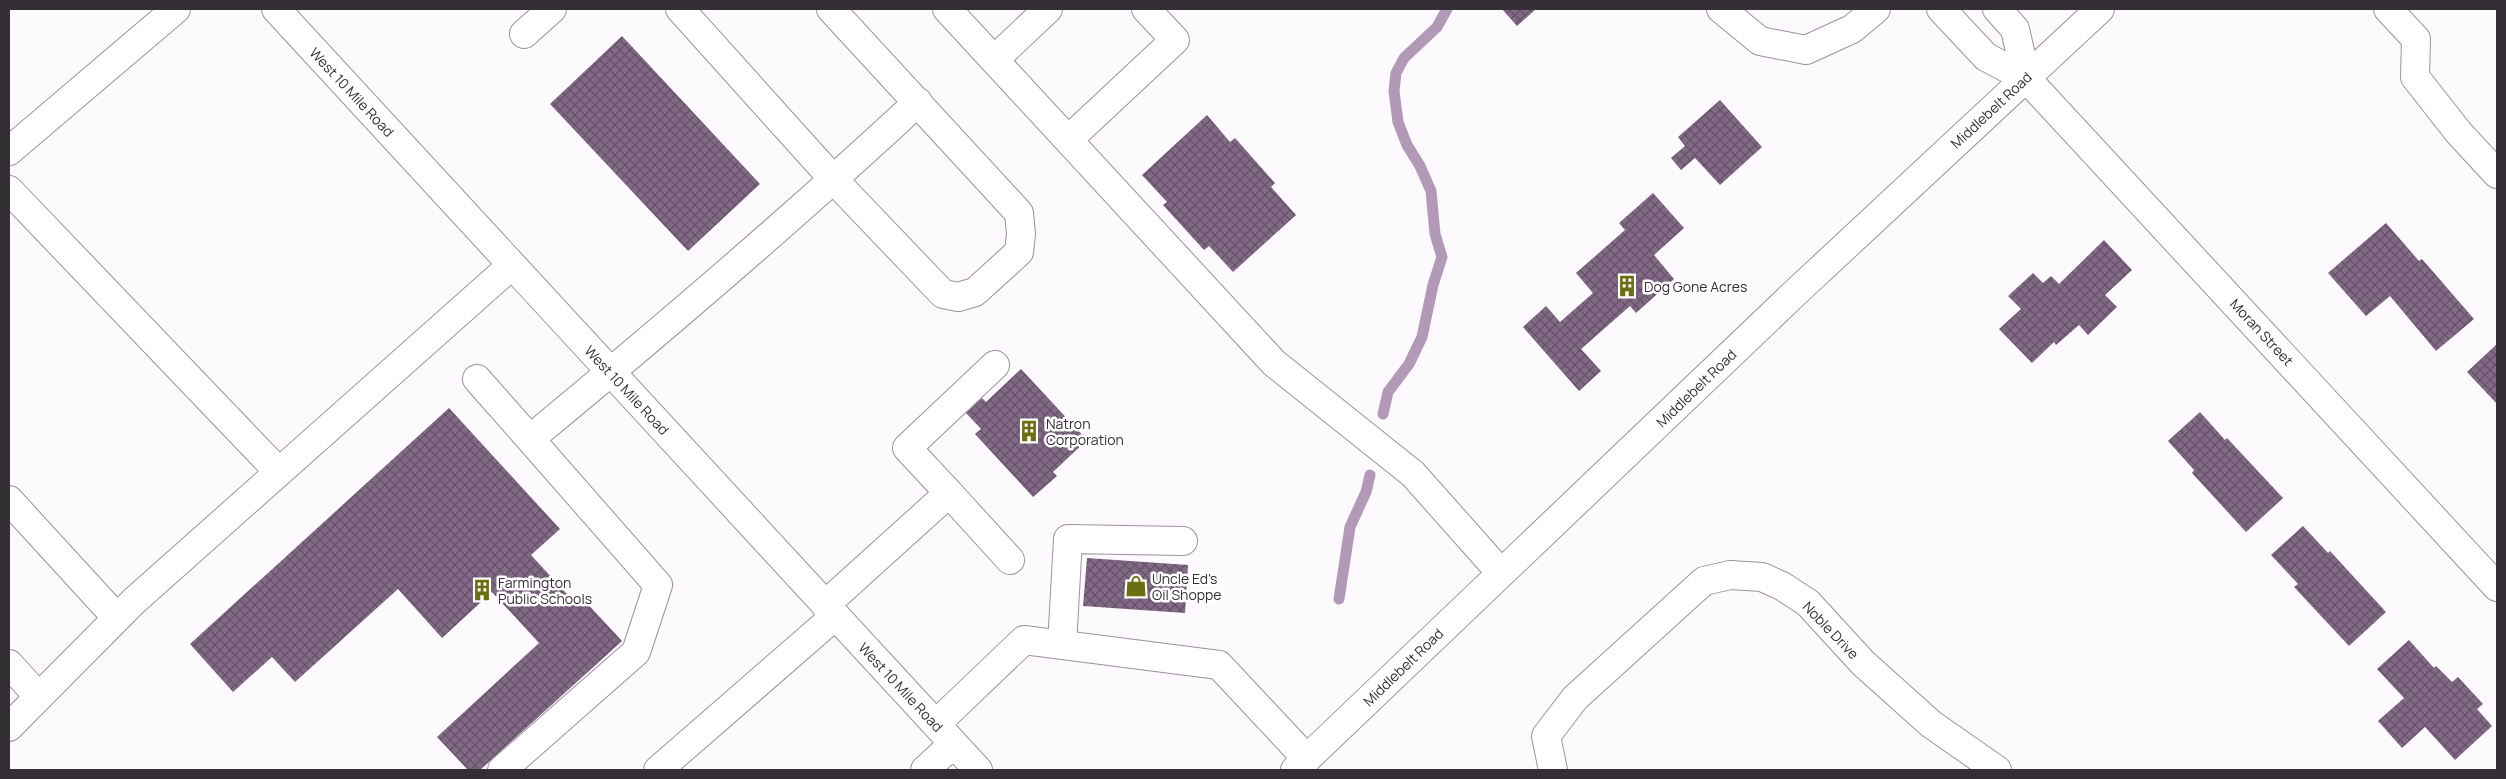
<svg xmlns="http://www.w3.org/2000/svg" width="2506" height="779" font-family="Manrope,sans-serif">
	<defs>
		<pattern id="building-cross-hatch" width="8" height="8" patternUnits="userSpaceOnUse" patternTransform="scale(1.25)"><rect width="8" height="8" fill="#826986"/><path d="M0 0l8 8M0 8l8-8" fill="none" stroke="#665268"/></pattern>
	</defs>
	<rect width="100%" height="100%" fill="#fdfafd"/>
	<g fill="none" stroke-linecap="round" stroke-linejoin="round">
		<path stroke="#b399b8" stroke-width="11" d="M1383,414L1388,392L1409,364L1422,337L1433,285L1442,257L1435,234L1431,191L1420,166L1407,145L1398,122L1394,91L1396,73L1404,58L1437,27L1447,9
			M1339,599L1350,527L1366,492L1370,475"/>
	</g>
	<path fill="url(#building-cross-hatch)" d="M1502,9H1536L1517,26Z
		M622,36L760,184L688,251L550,104Z
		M1720,100L1762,147L1720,185L1695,158L1681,170L1671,158L1685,146L1678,137Z
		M1207,115L1230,142L1235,138L1275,183L1271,187L1296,215L1233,272L1209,246L1204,250L1163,205L1167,202L1142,175Z
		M1653,193L1684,228L1654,255L1674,279L1636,313L1630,306L1581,349L1601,371L1579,391L1523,327L1546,306L1560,322L1593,293L1576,273L1625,230L1619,223Z
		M2386,223L2419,261L2422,259L2474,319L2436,351L2390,296L2366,316L2328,273Z
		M2104,240L2132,270L2105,295L2117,307L2088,335L2079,325L2056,345L2054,342L2032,363L1999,329L2021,309L2008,296L2033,273L2043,283L2051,276L2059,284Z
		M2497,344V404L2467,372Z
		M1021,369L1087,440L1053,472L1057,476L1033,497L975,434L981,429L966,413L982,398L986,402Z
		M449,408L560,529L531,555L577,605L584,600L622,641L480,770H468L437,737L539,643L492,592L442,638L398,589L295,682L272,657L233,692L190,644Z
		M2200,412L2225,440L2227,438L2283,498L2246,532L2192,473L2194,470L2168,441Z
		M2303,526L2328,553L2330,551L2386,612L2349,646L2294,587L2298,584L2271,555Z
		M1087,558L1188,565L1185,613L1083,606Z
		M2409,640L2434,668L2436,666L2452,682L2458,677L2483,704L2477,709L2492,726L2455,760L2425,727L2402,748L2378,721L2404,698L2377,669Z"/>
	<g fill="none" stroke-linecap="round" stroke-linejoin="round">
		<g stroke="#9e90a0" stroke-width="30">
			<path id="minor" d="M276,9L978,770
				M680,9L834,180L943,294L958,297L975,292L1019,252L1021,234L1019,213L831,9
				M947,9L1274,363L1413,474L1501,573
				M1721,9L1760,41L1806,50L1852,29L1876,9
				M1941,9L1986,57L2026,78L2497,587
				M1997,9L2015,29L2026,78
				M2388,9L2416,39L2415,77L2459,133L2497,174
				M524,34L552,9
				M994,60L1048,9
				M1068,140L1175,40L1146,9
				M9,151L176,9
				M9,190L279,472
				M477,379L530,439
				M949,493L1010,560
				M9,500L117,618
				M825,605L949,493L907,448L995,365
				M1062,645L1068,539L1183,541
				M9,664L39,697
				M936,724L1024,640L1219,665L1307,759
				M9,727L134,601L512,265
				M502,770L636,652L658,585L530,439C662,330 792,219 918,102
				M658,770L835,616
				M925,770L953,744
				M1295,770L1795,293L2100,9
				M1553,770L1546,736L1575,698L1704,581L1730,575L1762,577L1782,586L1808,603L1863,663L1931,724L1997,770"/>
		</g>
		<use href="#minor" stroke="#fff" stroke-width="28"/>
	</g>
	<defs>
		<g id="building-bare" transform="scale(1.725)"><path d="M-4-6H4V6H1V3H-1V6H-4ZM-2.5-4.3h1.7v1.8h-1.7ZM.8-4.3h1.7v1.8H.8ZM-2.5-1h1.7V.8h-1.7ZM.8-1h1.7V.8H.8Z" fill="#6b6e11" stroke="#fff" stroke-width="2.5" paint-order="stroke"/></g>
		<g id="shop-bare" transform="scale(1.725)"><path d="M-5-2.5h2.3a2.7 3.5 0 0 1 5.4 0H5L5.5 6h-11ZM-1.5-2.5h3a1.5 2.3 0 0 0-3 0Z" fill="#6b6e11" stroke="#fff" stroke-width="2.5" paint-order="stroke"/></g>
	</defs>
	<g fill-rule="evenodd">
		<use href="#building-bare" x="1627" y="286"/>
		<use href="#building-bare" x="1029" y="431"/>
		<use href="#shop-bare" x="1136" y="586"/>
		<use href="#building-bare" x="482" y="590"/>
	</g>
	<g text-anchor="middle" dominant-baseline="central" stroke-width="5" stroke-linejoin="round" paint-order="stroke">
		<g font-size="14" fill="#342e35" stroke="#fff">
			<text transform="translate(352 92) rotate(47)">West 10 Mile Road</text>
			<text transform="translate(1991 110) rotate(-43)">Middlebelt Road</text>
			<text transform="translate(2262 332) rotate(47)">Moran Street</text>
			<text transform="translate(1696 388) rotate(-44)">Middlebelt Road</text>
			<text transform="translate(627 390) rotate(47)">West 10 Mile Road</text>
			<text transform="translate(1831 630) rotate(46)">Noble Drive</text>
			<text transform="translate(1403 667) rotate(-44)">Middlebelt Road</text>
			<text transform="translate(901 687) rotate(47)">West 10 Mile Road</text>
		</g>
		<g font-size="14" fill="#342e35" stroke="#fff" text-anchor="start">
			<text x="1644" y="286">Dog Gone Acres</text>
			<text x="1046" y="423">Natron<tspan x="1046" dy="16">Corporation</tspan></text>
			<text x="1152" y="578">Uncle Ed's<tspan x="1152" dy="16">Oil Shoppe</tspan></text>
			<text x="498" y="582">Farmington<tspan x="498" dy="16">Public Schools</tspan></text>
		</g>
	</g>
	<rect width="2506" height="779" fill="none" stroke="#342e35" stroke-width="20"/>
</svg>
